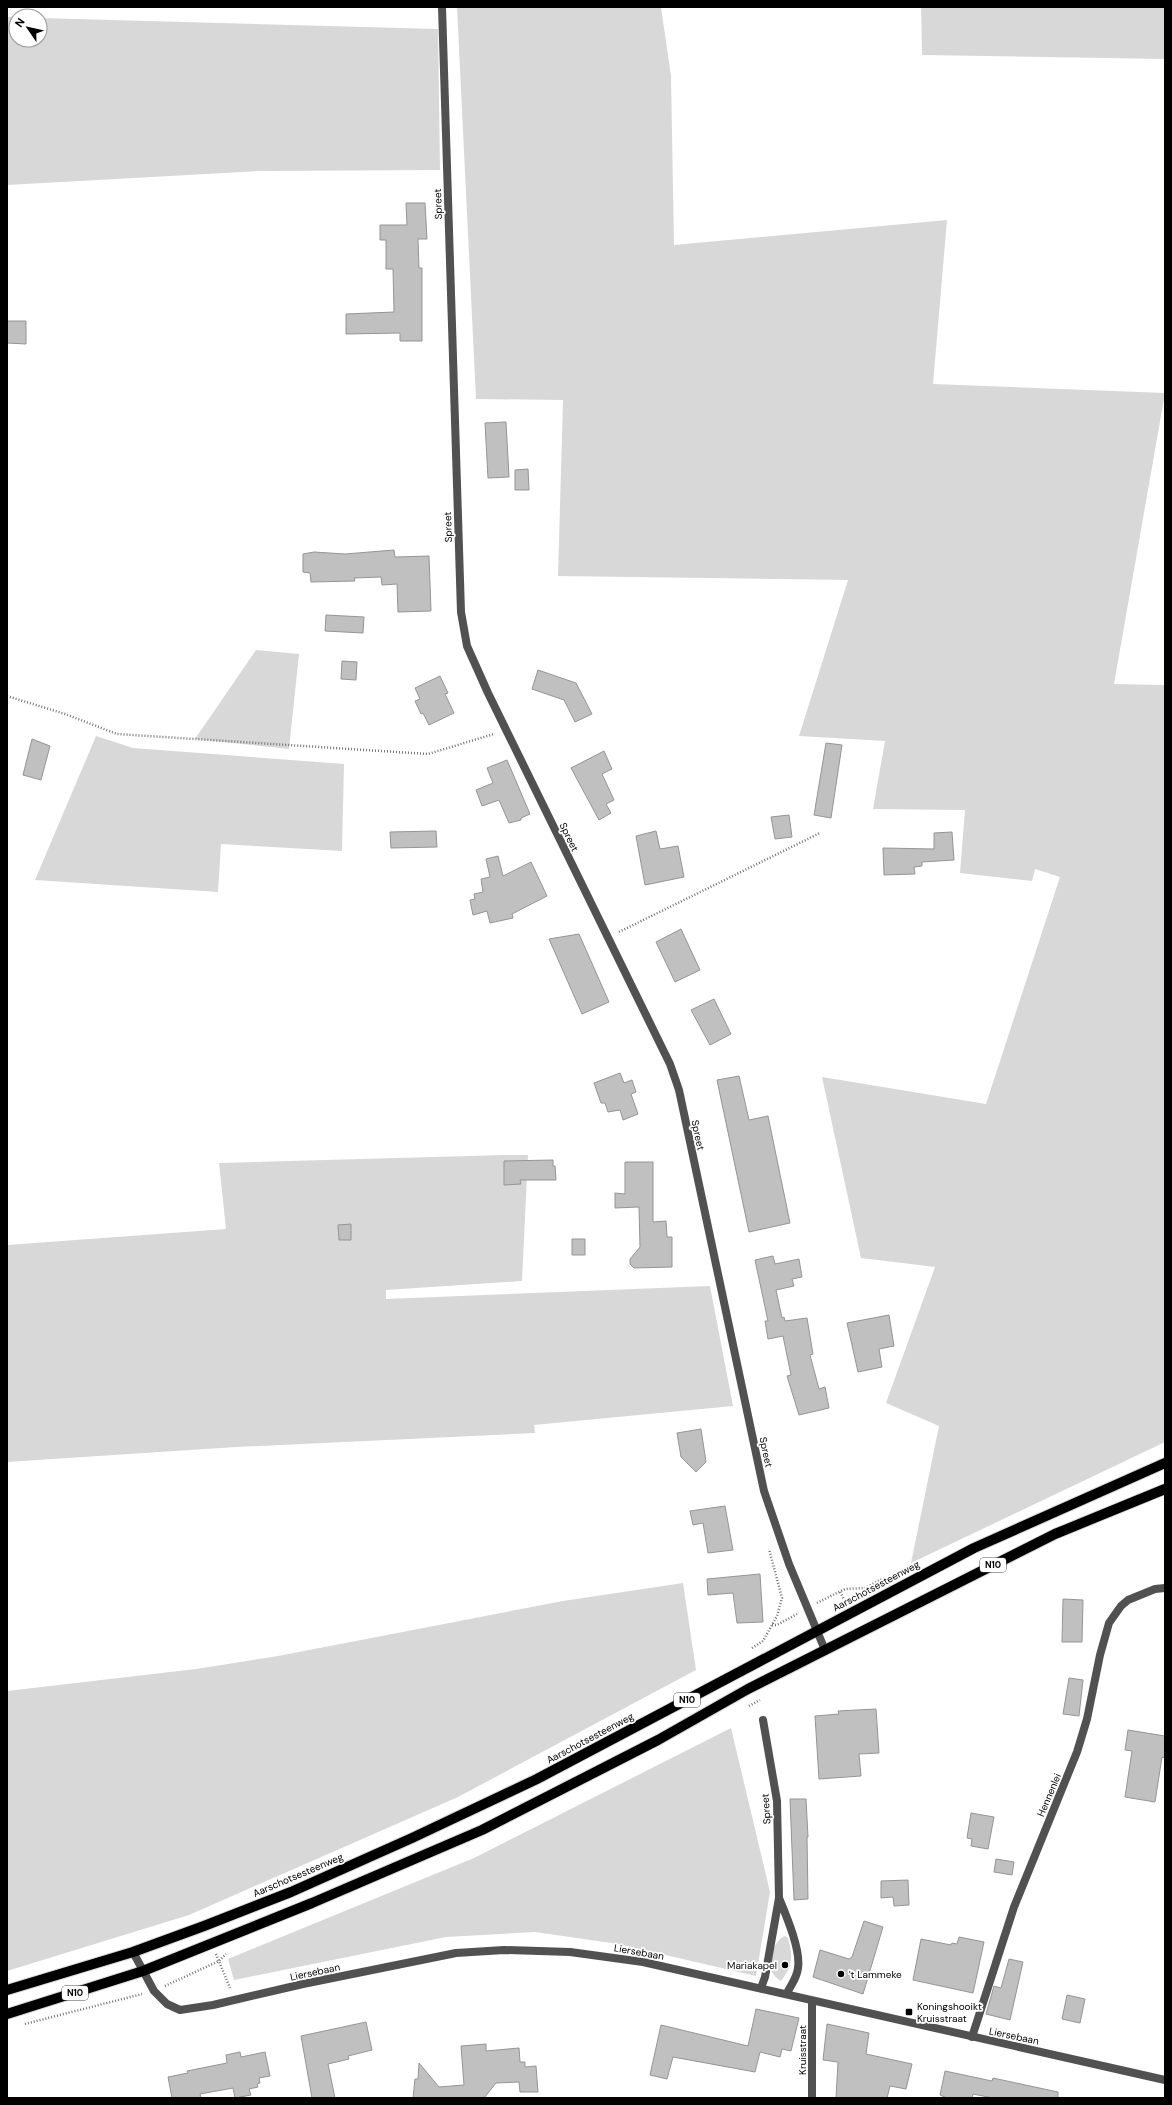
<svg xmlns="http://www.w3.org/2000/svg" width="1172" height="2105" font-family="'DM Sans',sans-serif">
	<rect width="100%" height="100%" fill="#fff"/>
	<path fill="#d8d8d8" d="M457,7H661L671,76L674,245L947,220L933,384L1165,393L1114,684L1165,685V1442L911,1563L939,1426L886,1403L935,1267L861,1258L822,1077L986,1104L1060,877L1035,869L1032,881L960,873L965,810L873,809L885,741L799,736L848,580L558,576L563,400L476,399Z
		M921,7H1165V59L922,55Z
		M7,17H16V40H40V18L438,29L440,170L259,171L7,185Z
		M256,650L299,654L289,749L195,739Z
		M96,736L133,748L344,764L342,851L221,844L218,892L35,880Z
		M505,1155H528L522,1281L386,1290V1299L710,1286L733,1406L534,1425L535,1433L236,1447L7,1462V1245L226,1229L219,1163Z
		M683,1583L696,1670L458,1797L189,1915L7,1971V1691L196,1669L278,1656L563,1601Z
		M731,1728L770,1892L756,1976L618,1944L535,1932L446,1937L234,1980L228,1959L474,1858Z
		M785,1936L788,1938C793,1956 793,1966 781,1981C776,1978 772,1974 771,1969C768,1959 775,1939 785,1936Z"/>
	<path fill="#c0c0c0" stroke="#959595" d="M406,203H425L427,239H418L419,268H422V341H400V333L346,334V314L394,312L393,269H386V240H380V225H407Z
		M7,321H26V344L7,343Z
		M506,422L509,477L488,478L485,423Z
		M528,469L529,490H515V470Z
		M394,550L395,557L429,556L431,611L398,612L397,584L382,585L381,577L354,578L355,581L311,582L310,573L303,572V554L314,552L345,554Z
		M326,615L364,617L363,633L325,631Z
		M342,661L357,662L356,680L341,679Z
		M538,670L576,683L592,714L575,722L564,700L532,689Z
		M440,676L448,693L445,694L454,713L429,725L423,713L421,714L415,701L420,699L415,688Z
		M32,739L50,746L41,780L23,775Z
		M826,743L842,745L831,818L814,815Z
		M604,751L612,769L602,774L614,800L606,804L611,813L599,820L571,768Z
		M507,760L530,814L521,818V820L509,823L499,800L482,806L476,790L493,783L487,768Z
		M789,815L792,837L775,839L771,817Z
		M436,831L437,847L391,848L390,832Z
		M656,831L660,849L678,846L684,877L645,885L636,836Z
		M952,832L954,860L922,862V866L914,867L915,874L884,875L883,848L934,849V833Z
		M498,856L503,876L531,862L547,896L512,914L513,918L490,923L487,911L473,915L470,900L475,899L474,894L483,892L481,879L490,877L486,859Z
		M681,929L700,970L675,982L656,942Z
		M579,934L609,1002L582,1014L549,939Z
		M714,999L731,1034L710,1045L691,1010Z
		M620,1073L624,1083L632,1080L636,1092L631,1094L638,1114L623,1120L620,1110L608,1112L605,1103H601L594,1083Z
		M739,1076L749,1120L768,1116L790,1223L749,1232L717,1080Z
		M553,1160V1166H555L556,1180H520L521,1184L504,1185V1161Z
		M625,1162H653V1222L666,1221L667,1237H672V1267L634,1268L630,1264V1259L640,1247L639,1207L615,1208V1193L625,1194Z
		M351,1224V1240H339L338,1225Z
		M572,1239H585V1255H572Z
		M773,1256L775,1264L799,1259L802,1277L792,1279L794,1286L776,1290L782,1318L784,1317L785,1321L807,1318L813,1354L810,1355L819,1389L825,1387L829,1408L799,1415L787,1376L791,1375L783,1336L768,1339L765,1321H768L755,1260Z
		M889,1315L894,1346L879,1349L882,1367L858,1372L847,1323Z
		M701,1429L706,1462L696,1472L681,1457L677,1433Z
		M725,1506L733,1550L708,1553L703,1523L693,1525L690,1511Z
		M760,1574L763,1622L737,1623L733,1593L708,1595L707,1579Z
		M1063,1599L1083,1600L1082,1642H1062Z
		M1069,1678L1083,1680L1079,1716L1063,1714Z
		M876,1709L879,1753L859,1754L861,1776L819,1779L815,1716L839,1714L838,1711Z
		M1128,1730L1165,1736V1758L1162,1757L1155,1802L1125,1797L1132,1751L1125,1750Z
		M790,1799H806L808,1837H807L808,1899L794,1900Z
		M971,1813L994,1817L988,1849L971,1846L972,1839L967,1838Z
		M996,1859L1014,1862L1012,1875L994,1872Z
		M908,1880L909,1905L894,1906L893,1897L881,1898V1881Z
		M864,1921L883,1927L863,1994L813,1977L820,1950L849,1959L852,1957Z
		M959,1937L984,1942L973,1993L913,1980L921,1939L951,1945L952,1943L957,1944Z
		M1009,1959L1023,1962L1010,2020L986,2014L994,1986L1001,1988Z
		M1067,1995L1085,1999L1080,2023L1062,2019Z
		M756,2009L799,2018L791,2051L782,2049L780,2057L760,2052L755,2072L673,2057L667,2079L650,2075L661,2025L748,2046Z
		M366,2022L372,2050L348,2056L349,2059L328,2064L335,2098H312L301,2036Z
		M827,2024L869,2033L866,2054L912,2064L906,2089L890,2086L887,2098H836L838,2062L823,2060Z
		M486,2044V2051L519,2048L520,2062H525V2067L536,2066L538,2092H520L519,2082L496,2083L484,2098H413L415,2079H418L419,2063L439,2087L464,2085L461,2046Z
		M240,2052L241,2057L265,2052L270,2076L259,2078L260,2083L257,2084L258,2087L249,2089L251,2095L235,2098L233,2088L200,2094L201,2098H172L168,2077L188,2073L187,2071L227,2063L226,2055Z
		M945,2071L992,2081L993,2078L1058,2092V2098H993L973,2094L972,2098H947L940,2095Z"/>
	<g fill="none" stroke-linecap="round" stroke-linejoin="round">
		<g stroke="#dbdbdb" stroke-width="12">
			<path id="primary" d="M7,1990L133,1952L204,1926L291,1892L412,1838L537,1779L974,1548L1165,1463
				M7,2014L143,1971L312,1903L482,1830L658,1740L748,1689L1055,1534L1165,1489"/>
		</g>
		<path stroke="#737373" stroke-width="2.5" stroke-dasharray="1 2" stroke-linecap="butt" d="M7,696L65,714L117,734L428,754L494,734
			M619,932L820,833
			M840,1592L845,1601
			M817,1603L845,1589L865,1588L886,1577
			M772,1625H777L797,1614
			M752,1648L763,1641L777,1616L782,1598L769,1549
			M749,1706L760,1700
			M216,1954L230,1988
			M165,1986L219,1961L226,1954
			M25,2024L142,1994"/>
		<path stroke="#515151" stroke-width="8" d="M442,7L461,612L467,646L488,693L670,1064L679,1090L764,1491L789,1564L825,1650
			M779,1898C786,1915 801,1950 798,1968C797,1978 791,1985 787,1993
			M761,1988L765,1977L779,1898L777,1801L763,1720
			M812,2001V2098
			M972,2037L1014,1907L1077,1752L1087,1719L1100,1655L1109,1623L1121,1606L1128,1600L1155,1589L1165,1588"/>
		<path stroke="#515151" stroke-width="8" d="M133,1952L154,1991L167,2004L180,2010L213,2005L303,1984L456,1953L504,1950L570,1952L643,1962L1165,2080"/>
		<use href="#primary" stroke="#000" stroke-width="10"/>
	</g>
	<g fill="#000" stroke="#fff" stroke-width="1.5">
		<circle cx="785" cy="1965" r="4"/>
		<circle cx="841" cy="1974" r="4"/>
		<rect x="905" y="2008" width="8" height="8" rx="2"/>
	</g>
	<g text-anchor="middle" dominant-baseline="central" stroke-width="3.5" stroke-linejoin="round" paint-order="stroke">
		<g fill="#fff" stroke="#4c4c4c" stroke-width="1">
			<rect x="980" y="1558" width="26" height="14" rx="3"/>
			<rect x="674" y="1693" width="26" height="14" rx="3"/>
			<rect x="62" y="1986" width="26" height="14" rx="3"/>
		</g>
		<g font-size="9" font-weight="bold" fill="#000">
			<text x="993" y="1565">N10</text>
			<text x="687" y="1700">N10</text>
			<text x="75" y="1993">N10</text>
		</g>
		<g font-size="10" fill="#000" stroke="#fff">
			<text transform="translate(438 204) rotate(-92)">Spreet</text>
			<text transform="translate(448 527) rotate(-92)">Spreet</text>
			<text transform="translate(569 837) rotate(64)">Spreet</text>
			<text transform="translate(698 1135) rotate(78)">Spreet</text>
			<text transform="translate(766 1452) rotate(78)">Spreet</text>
			<text transform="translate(876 1586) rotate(-28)">Aarschotsesteenweg</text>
			<text transform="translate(590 1738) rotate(-28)">Aarschotsesteenweg</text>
			<text transform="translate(1049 1795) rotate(-67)">Hennenlei</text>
			<text transform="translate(766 1809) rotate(-94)">Spreet</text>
			<text transform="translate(298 1875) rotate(-23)">Aarschotsesteenweg</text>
			<text transform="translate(639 1952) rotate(10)">Liersebaan</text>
			<text transform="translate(315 1972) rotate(-12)">Liersebaan</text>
			<text transform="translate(1014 2036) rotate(12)">Liersebaan</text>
			<text transform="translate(802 2050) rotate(-90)">Kruisstraat</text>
		</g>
		<g font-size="10" fill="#000" stroke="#fff" text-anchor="start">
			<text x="777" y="1965" text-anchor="end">Mariakapel</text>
			<text x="849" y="1974">'t Lammeke</text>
			<text x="917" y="2006">Koningshooikt<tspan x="917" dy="12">Kruisstraat</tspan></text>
		</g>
	</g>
	<rect width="1172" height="2105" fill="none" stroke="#000000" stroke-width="16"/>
	<g transform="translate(28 28) rotate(304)"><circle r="19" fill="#ffffff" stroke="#999999"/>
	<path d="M0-3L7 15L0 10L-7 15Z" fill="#000000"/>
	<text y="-6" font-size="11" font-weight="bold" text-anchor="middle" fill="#000000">N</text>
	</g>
</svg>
